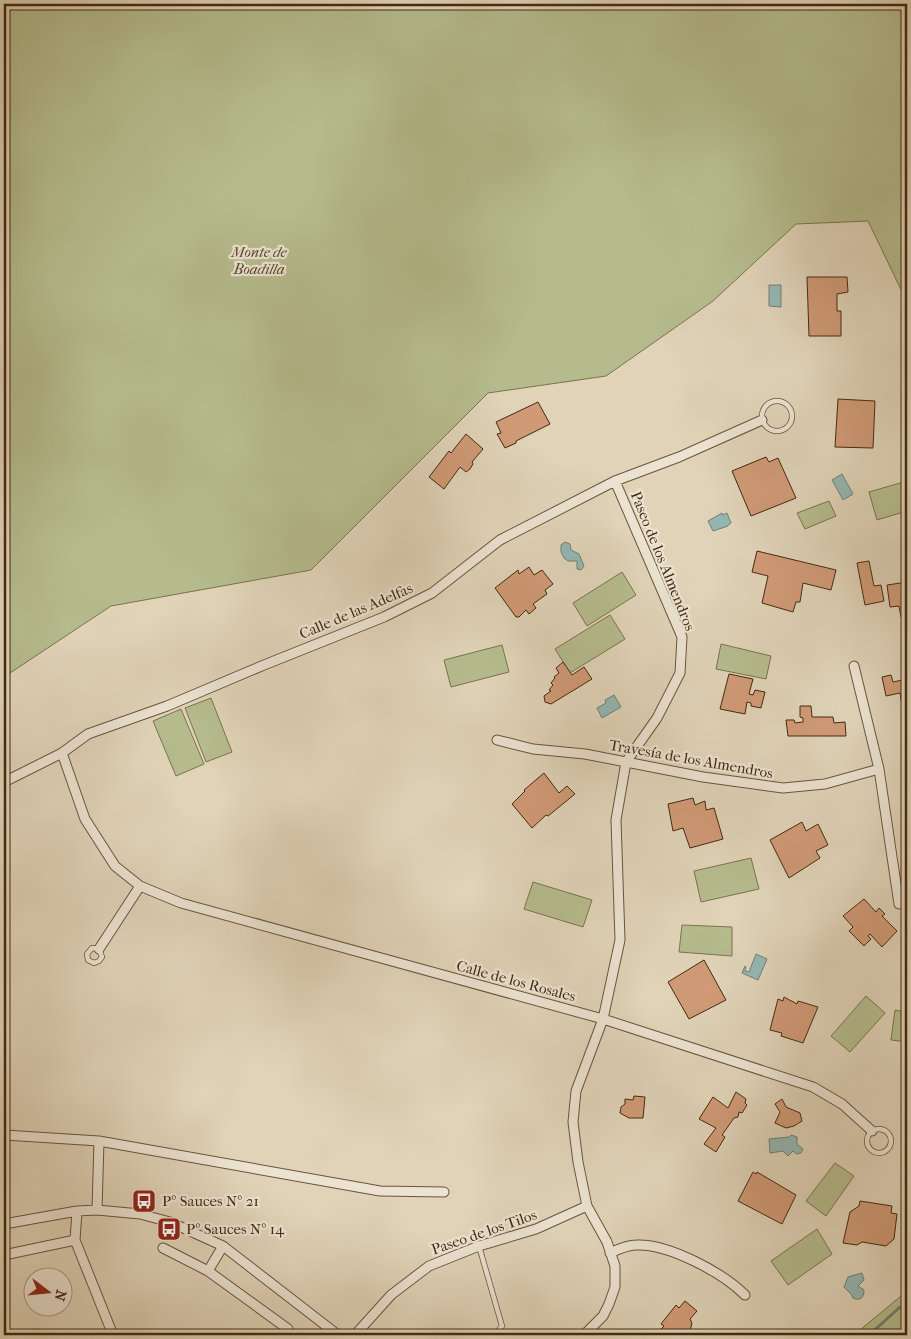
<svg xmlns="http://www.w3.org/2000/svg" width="911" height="1339" font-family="'IM FELL French Canon',serif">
	<rect width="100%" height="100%" fill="#e0d3b8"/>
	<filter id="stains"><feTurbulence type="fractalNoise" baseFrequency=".004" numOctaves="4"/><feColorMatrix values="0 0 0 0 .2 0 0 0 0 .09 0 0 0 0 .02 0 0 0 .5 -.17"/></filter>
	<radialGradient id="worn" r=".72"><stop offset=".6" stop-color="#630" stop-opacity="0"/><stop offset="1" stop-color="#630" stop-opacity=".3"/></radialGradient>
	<path fill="#b5bb8d" stroke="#7c724e" d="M4,4H907V302L868,221L796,224L713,301L606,376L488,393L311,570L111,606L4,677Z
		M907,481V511L877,520L869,492Z
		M829,501L836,516L805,529L797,513Z
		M622,572L636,595L587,626L573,603Z
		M610,615L625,639L570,673L555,649Z
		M721,644L771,656L766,679L716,669Z
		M502,645L509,672L451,687L444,660Z
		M211,698L232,752L206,762L185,708Z
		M181,709L204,764L176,776L153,721Z
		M751,858L759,889L701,902L694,871Z
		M533,882L592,900L583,927L524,909Z
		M682,925L732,927V956L679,952Z
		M866,996L885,1013L850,1052L831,1036Z
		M895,1010L907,1012V1042L891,1040Z
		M835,1163L854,1176L826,1216L806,1201Z
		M817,1229L832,1254L788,1285L771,1261Z
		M907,1291V1335H854Z"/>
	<path fill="#94b7b4" stroke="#737f72" d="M769,285H781V307L769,306Z
		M842,474L853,494L843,500L832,480Z
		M722,513L723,515L727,513L731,523L728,525V526L713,531L708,521Z
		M565,542L570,544L571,550L579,554L584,566L581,570L577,569V561H568L564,558L561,552V545Z
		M614,695L621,707L602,718L597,708L606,703L605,700Z
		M756,954L767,959L758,980L742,973L745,966L746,967L745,971L749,972Z
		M791,1135L797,1137V1144L803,1149L801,1153L797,1154L793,1151L788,1156L783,1151L770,1153L769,1139L789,1137Z
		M862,1273L864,1280L858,1286L864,1290C864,1298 860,1301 853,1298L851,1294L844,1287L848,1277Z"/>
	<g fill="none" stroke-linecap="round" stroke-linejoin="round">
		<path stroke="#737f72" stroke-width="3" d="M869,1335L899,1308L907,1305"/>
	</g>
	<path fill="#d09a76" stroke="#422a10" d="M807,277H847L848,292L837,294V311H841V336H809Z
		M838,399L875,401L873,448L835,447Z
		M538,402L550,424L516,441V443L505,448L497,434L501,433L496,422Z
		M466,434L483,449L472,462L473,464L470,469L466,472L460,467L444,489L429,477L449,451L451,453Z
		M766,457L769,462L778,458L796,498L751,516L732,471Z
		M757,551L836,570L831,590L803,583L800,602H796L793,612L762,603L768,576L752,572Z
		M869,561L874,586L881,585L884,601L865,605L857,563Z
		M529,567L534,575L542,570L553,584L545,590L547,594L533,604L536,608L529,614L526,610L519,617H516L495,588L518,570L519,574Z
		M907,582V615L901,617L899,606L890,607L887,585Z
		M563,662L572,675L584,667L592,679L551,704L545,702L544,696L551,691L549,690L553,685L551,683L555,678L554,677L559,673L556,668Z
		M729,674L753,679L749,694L753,695L755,690L765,692L761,708L751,706V703L747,702L745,714L720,709Z
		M891,675L893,682L907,679V716L904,717L900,693L886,696L882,677Z
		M800,706H811L812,717H833L834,723L845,722L846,736H788L786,720H794L795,723L803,722V718L800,717Z
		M544,773L559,793L567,786L575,794L548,816L546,815L532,828L512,804L525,791L524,790Z
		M693,798L695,805L705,801L706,810L714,808L723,839L690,848L683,828L673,831L668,804Z
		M802,822L806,831L818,824L828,845L816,851L820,858L789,878L770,840Z
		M864,899L876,912L879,908L885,914L882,916L897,931L882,947L870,934L868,936L871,939L864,946L849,931L853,927L843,916Z
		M704,960L726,1000L689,1019L668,982Z
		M784,997L797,1004L798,1001L818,1007L803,1043L781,1036L782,1033L770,1030L778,999L783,1001Z
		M736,1092L746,1099L745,1103L747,1105L742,1113L739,1112L738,1117L734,1118L722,1135L725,1137L716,1152L704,1144L716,1128L699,1119L713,1097L728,1108Z
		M634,1096L645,1097L643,1118H629L620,1113L621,1107L625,1104V1099L633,1100Z
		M782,1099L786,1107L800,1113L802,1121L794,1126L786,1128L775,1123L780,1112L775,1104Z
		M753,1172L756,1174L757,1172L796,1195L782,1224L738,1201Z
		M860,1201L892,1206L891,1213L897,1214L894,1239L886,1246L862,1242L857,1245L843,1243L850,1212L859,1206Z
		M685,1301L697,1311L690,1319L692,1323L690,1331L684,1335H660L657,1333L664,1326L661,1324L676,1305L679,1308Z"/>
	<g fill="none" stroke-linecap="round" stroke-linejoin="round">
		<g stroke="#6a543a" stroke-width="6">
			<path id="service" d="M762 416a15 15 0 1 1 30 0a15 15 0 1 1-30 0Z
				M92,948L99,949L102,957L99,961L94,963L88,960L87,954Z
				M867 1141a12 12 0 1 1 24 0a12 12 0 1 1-24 0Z
				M479,1246L502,1326L495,1335"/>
		</g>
		<g stroke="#6a543a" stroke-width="11">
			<path id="minor" d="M854,666L879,769L899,904
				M497,740L533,749L585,754L703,777L783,788L825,784L879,769
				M62,753L85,819L115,866L140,886L181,903L603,1019L813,1087L842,1104L872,1131
				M4,782L62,753L88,734L167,706L264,665L384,617L432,593L500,540L615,481L679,457L762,420
				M99,949L140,886
				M4,1135L99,1141L380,1191L444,1192
				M97,1210L99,1141
				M4,1224L77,1211L97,1210L140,1214L170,1222L223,1246L338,1335
				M75,1240L77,1211
				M163,1248L208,1271L288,1329L286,1335
				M610,1253C619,1249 627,1245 636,1245C668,1243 723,1273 745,1295
				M4,1255L75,1240L113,1335
				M208,1271L223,1246
				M355,1335L391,1295L429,1266L479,1246L536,1229L587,1206
				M584,1335L603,1316L609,1304L615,1287V1266L607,1242L587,1206L578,1162L573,1122L576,1091L603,1019L620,940L616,820L626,762L657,718L680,673L682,637L615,481"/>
		</g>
		<use href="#service" stroke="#ebe2d1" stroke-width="4.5"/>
		<use href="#minor" stroke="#ebe2d1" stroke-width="9"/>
	</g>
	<defs>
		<g id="bus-square" transform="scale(1.25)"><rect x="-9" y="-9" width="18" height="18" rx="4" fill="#8f2418" stroke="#ebe2d1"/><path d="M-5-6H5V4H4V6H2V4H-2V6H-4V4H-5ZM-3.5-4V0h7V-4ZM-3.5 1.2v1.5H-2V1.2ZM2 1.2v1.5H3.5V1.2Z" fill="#fff"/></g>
	</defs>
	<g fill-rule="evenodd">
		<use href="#bus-square" x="144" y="1201"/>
		<use href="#bus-square" x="169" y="1229"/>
	</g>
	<g text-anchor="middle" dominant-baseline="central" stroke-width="4.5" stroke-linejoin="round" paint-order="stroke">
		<g font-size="15" font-style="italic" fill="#594729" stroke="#ebe2d1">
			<text x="259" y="252">Monte de<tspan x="259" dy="17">Boadilla</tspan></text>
		</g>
		<g font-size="15" fill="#422a10" stroke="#ebe2d1">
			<text transform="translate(663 561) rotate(68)">Paseo de los Almendros</text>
			<text transform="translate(356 611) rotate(-23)">Calle de las Adelfas</text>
			<text transform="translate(691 759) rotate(10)">Travesía de los Almendros</text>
			<text transform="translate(516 981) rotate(15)">Calle de los Rosales</text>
			<text transform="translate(484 1232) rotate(-19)">Paseo de los Tilos</text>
		</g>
		<g font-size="15" fill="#422a10" stroke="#ebe2d1" text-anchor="start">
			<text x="162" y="1201">Pº Sauces Nº 21</text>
			<text x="186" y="1229">Pº Sauces Nº 14</text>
		</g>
	</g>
	<rect width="911" height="1339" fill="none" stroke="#e0d3b8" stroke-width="20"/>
	<rect x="5" y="5" width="901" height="1329" fill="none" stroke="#422a10" stroke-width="2.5"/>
	<rect x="10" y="10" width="891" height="1319" fill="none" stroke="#422a10"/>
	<g transform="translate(48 1292) rotate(106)"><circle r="24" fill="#ebe2d1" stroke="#a79884"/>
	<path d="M0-4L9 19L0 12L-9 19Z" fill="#8f2418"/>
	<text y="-8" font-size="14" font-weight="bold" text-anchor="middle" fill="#422a10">N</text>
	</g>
	<rect width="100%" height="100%" filter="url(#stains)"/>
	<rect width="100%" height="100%" fill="url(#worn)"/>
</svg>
